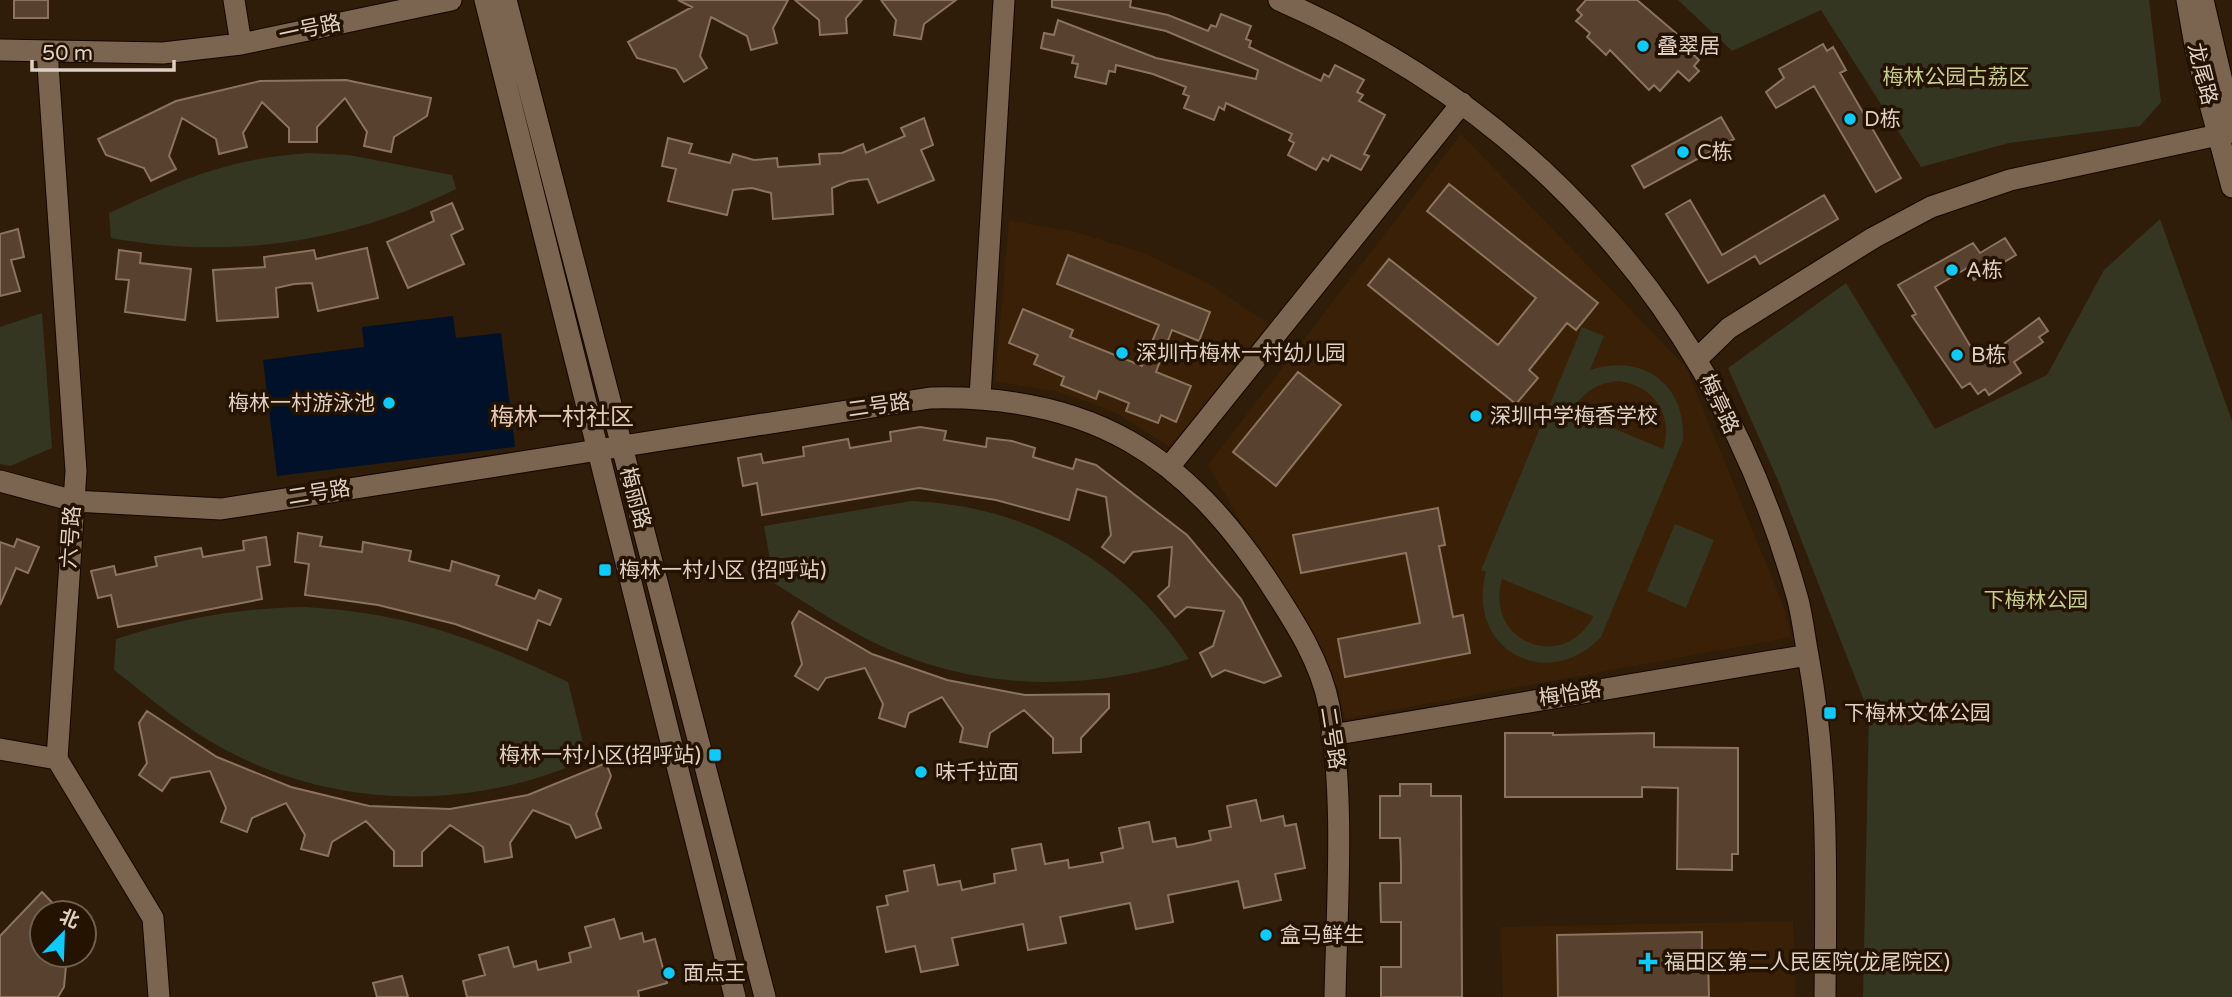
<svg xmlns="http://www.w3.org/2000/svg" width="2232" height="997" font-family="'Varela Round','Noto Sans SC',sans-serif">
	<rect width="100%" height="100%" fill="#2f1c09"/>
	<path fill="#392007" d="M1461,134L1686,367L1784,607L1792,637L1345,719L1338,688L1208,465Z
		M1009,220L1076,232L1141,252L1208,283L1269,324L1171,448L1118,414L1088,402L1058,392L995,381Z
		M1793,921L1795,997H1503L1501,927Z"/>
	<path fill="#343622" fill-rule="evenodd" d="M1678,0H2149L2161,102L2140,126L2009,143L1921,167L1821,10L1732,51Z
		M309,153L349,155L452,175L456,189C346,243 231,260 111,238L109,213C180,180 229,158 309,153Z
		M2160,219L2232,421V997H1863L1869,713L1777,478L1728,368L1846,283L1935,429L2047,375L2104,270Z
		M42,313L52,448L10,466L0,464V327Z
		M1582,327L1604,336L1590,370C1643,353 1686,384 1683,440L1601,637C1547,694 1465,649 1486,572L1481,570ZM1619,381C1654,386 1674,415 1663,449L1572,411C1583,392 1597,383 1619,381ZM1502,579L1593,616V617C1562,674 1484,641 1502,579Z
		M911,501C1027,505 1126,562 1189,659C1079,694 965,691 861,636C831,620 803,601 774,583L764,526Z
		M1675,524L1714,540L1686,608L1647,591Z
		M304,607C410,613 474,638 568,682L587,759C467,814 322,809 208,740C175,720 145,694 114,670L116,639C179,619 238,608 304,607Z"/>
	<path fill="#001129" d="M453,316L456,338L501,333L515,447L277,476L263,360L364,347L362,327Z"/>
	<path fill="#58422f" stroke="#8b735f" stroke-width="2" d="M14,0H48V18H14Z
		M678,0H788L773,28L777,43L751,50L747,36L711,17L700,56L707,68L684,82L676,69L637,58L628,42L692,7Z
		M795,0H862L846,18L847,33L820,35L819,20Z
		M881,0H956L924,24L921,39L894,35L896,20Z
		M1052,0H1131L1130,7L1168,15L1208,31L1211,25L1216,27L1221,14L1251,26L1246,39L1251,41L1249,47L1321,81L1324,74L1329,77L1335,65L1364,80L1357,92L1363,95L1359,101L1385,115L1364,154L1369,156L1361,170L1331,155L1328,161L1323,158L1316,170L1288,155L1294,143L1289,140L1292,134L1226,103L1224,110L1219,107L1214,120L1184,108L1189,96L1183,94L1186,87L1153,74L1116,65L1115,72L1109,71L1106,84L1075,77L1078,64L1072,63L1074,56L1041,48L1044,33L1054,35L1058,20L1156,58L1256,79L1258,70L1166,31L1052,7Z
		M1586,0H1637L1690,45L1687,48L1699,60L1694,66L1699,71L1689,81L1678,71L1660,91L1654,85L1649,90L1610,50L1606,55L1587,37L1590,33L1576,21L1582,15L1577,10Z
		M1823,44L1827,51L1833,47L1846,70L1840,73L1901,178L1876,192L1814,86L1776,108L1766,92L1784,78L1779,69Z
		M346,80L431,98L427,116L394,137L391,152L364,146L367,132L345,98L317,127V142H289V128L262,102L243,133L247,147L219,154L216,139L182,118L169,156L176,169L151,181L144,168L106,155L98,139L176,101L260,81Z
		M1721,117L1734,139L1644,188L1632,166Z
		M924,118L933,145L921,150L934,180L878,203L868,179L849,181L832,188L833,214L773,219L771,193L752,188L733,190L727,215L668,201L676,169L662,166L668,138L692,144L689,153L730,163L733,154L754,160L777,158L778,167L820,164L819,154L842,153L863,144L866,153L905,136L901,128Z
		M1449,184L1598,303L1576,330L1567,323L1529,370L1538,378L1516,404L1368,285L1389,259L1498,345L1536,298L1427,211Z
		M1824,195L1838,219L1760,264L1755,256L1708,283L1666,214L1690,200L1722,255Z
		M452,203L463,229L451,235L464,264L408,288L387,242L434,221L431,212Z
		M18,229L24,257L11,260L20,291L0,296V234Z
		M2005,238L2016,255L1974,280L1967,268L1935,287L1981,364L2008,348L2005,343L2039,318L2048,331L2039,337L2043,342L2014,362L2021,373L1989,395L1985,389L1978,394L1970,383L1962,388L1912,316L1916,314L1898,285L1973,243L1980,253Z
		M367,248L378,298L318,311L312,283L294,284L276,288L278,317L217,321L213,270L265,267L264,257L314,250L316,259Z
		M119,250L141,253L140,263L191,269L185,320L125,312L129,280L116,279Z
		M1068,255L1210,312L1199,341L1172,330L1156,372L1191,386L1176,422L1161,415L1158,423L1126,411L1129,403L1099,391L1096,399L1061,385L1064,377L1034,364L1038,355L1009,343L1023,309L1073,330L1070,337L1142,366L1159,325L1057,284Z
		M1298,372L1341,405L1276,486L1233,452Z
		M920,427L946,431L944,440L986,447L987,438L1012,441L1035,448L1033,457L1073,469L1076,459L1096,465L1187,535L1241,599L1281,676L1264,683L1225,670L1212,677L1200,653L1213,646L1224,611L1187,607L1175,617L1158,596L1169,586L1172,547L1133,552L1124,563L1102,547L1111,535L1106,497L1077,489L1069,520L996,500L919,488L762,515L757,483L743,486L738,458L761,454L763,463L804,456L803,447L825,443L848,439L850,448L891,441L890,432Z
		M1438,508L1445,545L1439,546L1453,617L1463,615L1470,653L1345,677L1338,639L1420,623L1406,553L1301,573L1293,535Z
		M298,533L322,537L320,546L362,552L363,542L411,551L409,561L450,571L452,561L499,576L496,585L535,599L539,590L561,599L550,625L538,620L527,650L455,624L378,605L305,595L309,564L295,562Z
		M266,537L270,565L257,567L262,599L118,627L111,595L98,598L91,571L114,566L116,575L157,566L155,557L201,548L203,557L244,550L243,541Z
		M17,539L39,547L28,573L16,568L0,605V542L14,547Z
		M799,611L872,654L947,680L1025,695L1109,694V708L1081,738V752L1053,753V738L1024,710L990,733L987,747L960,742L963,728L942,697L909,713L905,727L879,718L883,704L865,668L826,678L818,690L795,676L802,664L792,623Z
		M147,711L217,757L291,787L369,806L450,809L528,795L606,763L611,776L596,814L601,828L576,838L570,825L533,810L510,843L512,857L485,862L483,847L450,825L422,852V866H394V851L366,821L332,842L328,856L301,849L305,835L286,803L252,818L247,832L221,822L226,808L210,771L171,778L162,791L139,775L147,763L139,723Z
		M1505,733H1553V735L1654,733V747L1738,748V854H1732V870L1677,869L1678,788L1642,787V797H1505Z
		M1400,784H1431V796H1461L1462,997H1381V967H1401V922H1381L1380,883H1401V864L1400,838H1380V796H1400Z
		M1256,800L1261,821L1283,816L1285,826L1296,824L1305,868L1275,874L1281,900L1244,908L1238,881L1209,887L1168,895L1173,922L1136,929L1130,903L1060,917L1066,943L1028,950L1023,924L952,938L958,965L921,972L915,946L886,952L877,907L888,905L886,896L908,891L904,871L934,865L938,885L960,881L962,890L995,883L994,874L1016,870L1012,849L1041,844L1045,864L1068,860L1069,868L1103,862L1101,853L1123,848L1119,828L1149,822L1153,842L1175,838L1177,847L1194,844L1211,840L1209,831L1231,827L1227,806Z
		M42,892L62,913H42V955H67L64,987L58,997H0V936Z
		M614,919L620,939L642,933L644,942L655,939L667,983L638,991L639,997H467L463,981L485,975L479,955L508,947L514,967L536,961L538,970L571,962L569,953L591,947L585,927Z
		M1702,932V959H1708L1709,997H1558L1557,935Z
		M402,976L408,997H377L373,983Z"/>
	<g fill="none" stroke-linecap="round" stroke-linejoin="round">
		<g stroke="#160600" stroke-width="23">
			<path id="minor" d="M234,0L241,44
				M485,0L735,997
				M506,0L765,997
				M1279,0C1543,115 1721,322 1798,600C1803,620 1805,641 1809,661C1829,772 1826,884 1825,997
				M2187,0L2196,51L2232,187
				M2203,0L2232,124
				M0,50L163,53L241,44L451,0
				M47,51L76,471L57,759L153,918L159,997
				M1698,358L1729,328L1873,238L1931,207L2010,180L2232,132
				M980,397L1004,0
				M1169,467L1462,103
				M0,481L74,501L221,509L930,398C1091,394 1186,454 1272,587C1296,624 1321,663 1329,706C1345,802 1337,900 1335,997
				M1332,735L1808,655
				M0,749L57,759"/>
		</g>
		<use href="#minor" stroke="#7c6550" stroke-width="21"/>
	</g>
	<g fill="#0ccafa" stroke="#251302" stroke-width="2.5">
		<circle cx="1643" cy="46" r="7"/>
		<circle cx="1850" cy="119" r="7"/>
		<circle cx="1683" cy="152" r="7"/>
		<circle cx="1952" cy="270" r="7"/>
		<circle cx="1122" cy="353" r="7"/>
		<circle cx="1957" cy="355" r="7"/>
		<circle cx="389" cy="403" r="7"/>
		<circle cx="1476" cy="416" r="7"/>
		<rect x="598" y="563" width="14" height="14" rx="3.5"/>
		<rect x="1823" y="706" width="14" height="14" rx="3.5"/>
		<rect x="708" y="748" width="14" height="14" rx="3.5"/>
		<circle cx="921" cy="772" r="7"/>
		<circle cx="1266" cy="935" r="7"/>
		<path d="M1644.5 951.5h7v7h7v7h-7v7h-7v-7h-7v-7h7z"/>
		<circle cx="669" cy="973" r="7"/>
	</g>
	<g text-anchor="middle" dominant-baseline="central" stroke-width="7" stroke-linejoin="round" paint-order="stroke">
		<g font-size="21" fill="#ded0c5" stroke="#251302">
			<text transform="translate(310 29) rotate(-12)">一号路</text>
			<text transform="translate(2202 74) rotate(76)">龙尾路</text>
			<text transform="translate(1719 404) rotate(65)">梅亭路</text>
			<text transform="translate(879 406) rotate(-8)">二号路</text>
			<text transform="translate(319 493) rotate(-9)">二号路</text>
			<text transform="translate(635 498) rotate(75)">梅丽路</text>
			<text transform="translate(71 537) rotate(-86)">六号路</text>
			<text transform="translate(1570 694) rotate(-9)">梅怡路</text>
			<text transform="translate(1332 738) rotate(81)">二号路</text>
		</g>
		<g font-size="21" fill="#ded0c5" stroke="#251302" text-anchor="start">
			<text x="1657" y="46">叠翠居</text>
			<text x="1864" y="119">D栋</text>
			<text x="1697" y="152">C栋</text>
			<text x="1966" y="270">A栋</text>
			<text x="1136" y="353">深圳市梅林一村幼儿园</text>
			<text x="1971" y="355">B栋</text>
			<text x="375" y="403" text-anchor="end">梅林一村游泳池</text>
			<text x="1490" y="416">深圳中学梅香学校</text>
			<text x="619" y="570">梅林一村小区 (招呼站)</text>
			<text x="1844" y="713">下梅林文体公园</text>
			<text x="701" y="755" text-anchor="end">梅林一村小区(招呼站)</text>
			<text x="935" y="772">味千拉面</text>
			<text x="1280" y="935">盒马鲜生</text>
			<text x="1664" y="962">福田区第二人民医院(龙尾院区)</text>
			<text x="683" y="973">面点王</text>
		</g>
		<g font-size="21" fill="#c5cd8c" stroke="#251302">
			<text x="1956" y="77">梅林公园古荔区</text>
			<text x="2036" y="600">下梅林公园</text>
		</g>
		<g font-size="24" fill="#e3c9b2" stroke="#251302">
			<text x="562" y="417">梅林一村社区</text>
		</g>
	</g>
	<g transform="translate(63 934) rotate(23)"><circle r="33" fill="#251302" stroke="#6f5f50" stroke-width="2"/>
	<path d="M0-5L12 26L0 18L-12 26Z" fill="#0ccafa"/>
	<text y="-10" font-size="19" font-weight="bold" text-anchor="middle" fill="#ded0c5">北</text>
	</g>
	<path d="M32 60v10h142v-10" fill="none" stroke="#ded0c5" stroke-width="3.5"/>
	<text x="42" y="60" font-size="21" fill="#ded0c5" stroke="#251302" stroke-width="5" paint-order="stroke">50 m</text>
</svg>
